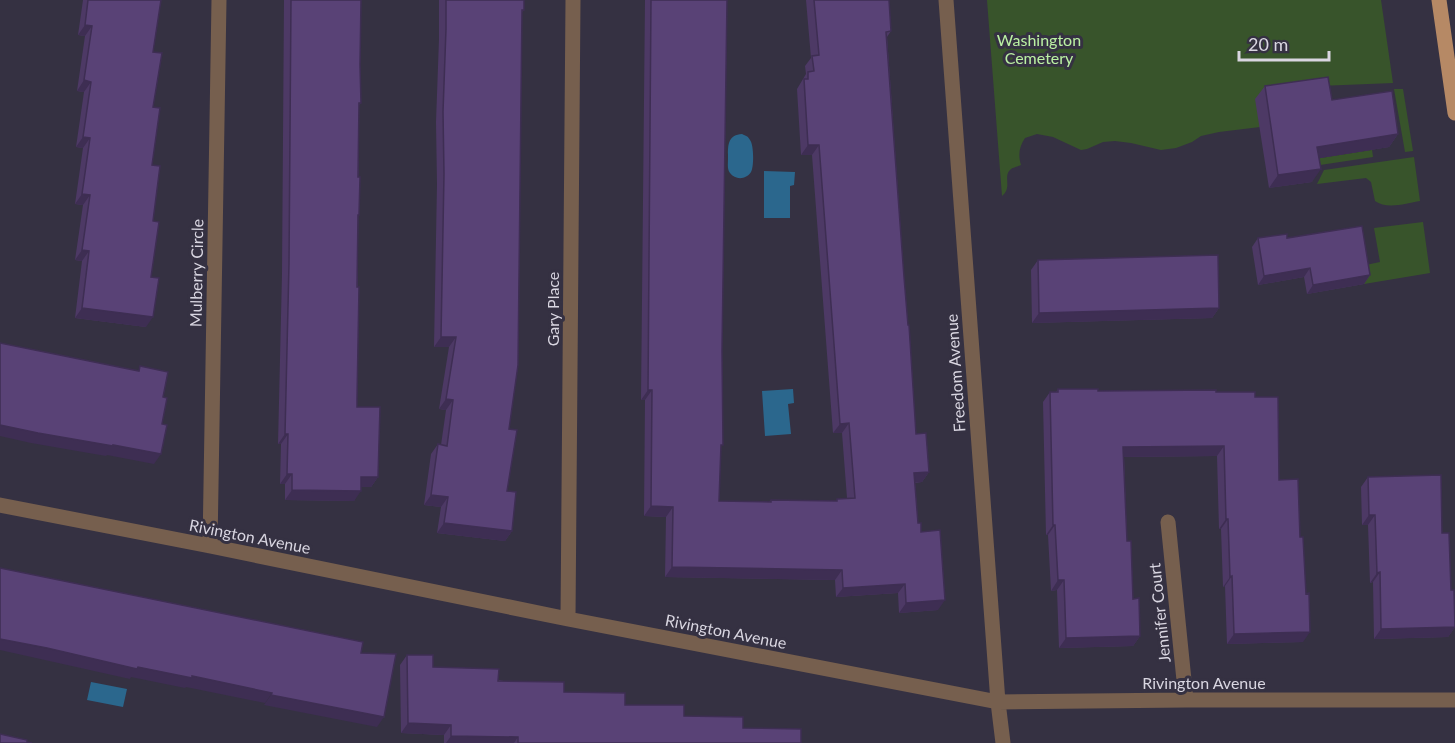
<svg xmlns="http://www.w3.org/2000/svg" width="1455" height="743" font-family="Lato,sans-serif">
	<rect width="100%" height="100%" fill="#353142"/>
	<path fill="#38542b" d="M987,0H1381L1393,83L1319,86L1256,99L1260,127L1219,132L1201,136L1192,142L1176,148L1161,150L1131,143L1115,141L1103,142L1087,149L1081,150L1053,137L1037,134L1025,138C1019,147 1018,155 1021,165C1017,167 1014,167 1011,169C1002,176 1013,187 1002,196Z
		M1394,89H1403L1413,151L1405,152Z
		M1372,150L1373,157L1320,165L1312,182L1308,160Z
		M1414,157L1420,201C1407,203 1387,210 1375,201L1371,182L1366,178L1317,184L1324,170Z
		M1423,222L1430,273L1364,284L1361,266L1380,262L1374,228Z"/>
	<path fill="#2b678d" d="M742,134C746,136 748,136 750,140C754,145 754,167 751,172C746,180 735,180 730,173C727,169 728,164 728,159C728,146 727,135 742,134Z
		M764,171L795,172L794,185L790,186V218H764Z
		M793,389L794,403L788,404L791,434L765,436L762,391Z
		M91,682L127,689L123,707L87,700Z"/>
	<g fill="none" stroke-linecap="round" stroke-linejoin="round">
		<path stroke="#765f4e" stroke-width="15" d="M946,0L998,702L1003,743
			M0,505L210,546L568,619L998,702L1186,700H1455
			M1168,522L1186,700
			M210,546L219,0
			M568,619L573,0"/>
		<path stroke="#b68965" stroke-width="15" d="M1439,0L1455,113"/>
	</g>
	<path fill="#4d3965" d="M83,0H161L153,52L152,165L153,221L151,277L146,327L75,318L82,261L75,260L83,205L75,204L83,148L76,147L84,92L77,91L85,36L78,35Z
		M284,0H361L360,65L361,103L359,105L357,399V407L378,477L371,487H361L354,501L285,500V484H280L281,444H278L282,274Z
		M439,0H524V10L522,12L507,491L512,531L505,541L437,533L441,507L424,505L431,454L438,444L441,445L446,410L439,409L449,347H434L437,184L436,122L439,39Z
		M645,0H727L719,501L769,502L771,500L836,501L837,499L847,498L842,433H833L812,155H801L797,89L806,74L805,66L811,58L806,0H889L891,31L887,37L904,277L916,434L929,472L922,482L915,483L918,523L921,532L938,610L899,613L898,593L836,597L835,580L665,577L666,517L644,516L645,400H641Z
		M1265,86L1332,100L1398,134L1389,147L1319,158L1312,182L1269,188L1255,99Z
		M1258,238H1287L1370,275L1364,284L1307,294L1304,277L1258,285L1252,247Z
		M1038,260L1219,308L1212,318L1032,323L1031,270Z
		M1058,389L1098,391L1216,392L1255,397L1279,480L1303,642L1227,644L1225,586L1223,587L1221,529H1219L1217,456L1124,457L1127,541L1133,599L1140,636L1133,646L1059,648L1057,590L1051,591L1048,535H1046L1043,402L1050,392H1056Z
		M1368,477L1442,533L1451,590L1455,627L1448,637L1374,639L1373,582L1370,583L1368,525H1362L1361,487Z
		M407,655L433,667L743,728L801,743H444V735L401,733L400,665Z"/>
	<path fill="#3e2e53" d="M85,25L92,26L85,36L78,35Z
		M84,80L91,82L84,92L77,91Z
		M1398,134L1389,147L1308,160L1317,147Z
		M83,137L90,138L83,148L76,147Z
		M808,145H819L812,155H801Z
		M1321,169L1312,182L1269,188L1278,175Z
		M82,194L90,195L83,205L75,204Z
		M82,250L89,251L82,261L75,260Z
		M1310,268L1304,277L1258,285L1264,276Z
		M1370,275L1364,284L1307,294L1313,285Z
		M82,308L153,317L146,327L75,318Z
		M1219,308L1212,318L1032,323L1039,313Z
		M441,337H456L449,347H434Z
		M648,390H652L645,400H641Z
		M446,399L453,400L446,410L439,409Z
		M849,423L842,433H833L840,424Z
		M0,425L113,445L161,454L154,464L107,455L106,456L31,443L0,436Z
		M285,434H288L281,444H278Z
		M1224,446L1217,456L1116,457L1123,447Z
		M929,472L922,482L907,483L914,473Z
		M287,474H292L285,484H280Z
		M361,477H378L371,487H354Z
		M292,490L361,491L354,501L285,500Z
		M431,495L448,497L441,507L424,505Z
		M651,506L673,507L666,517L644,516Z
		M1369,515H1375L1368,525H1362Z
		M1226,519H1228L1221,529H1219Z
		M444,523L512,531L505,541L437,533Z
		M1053,525H1055L1048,535H1046Z
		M672,567L842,570L835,580L665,577Z
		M1380,572L1373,582L1370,583L1377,573Z
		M1232,576L1225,586L1223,587L1230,577Z
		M1058,580H1064L1057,590L1051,591Z
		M905,584L898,593L836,597L843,588Z
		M945,600L938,610L899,613L906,603Z
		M1455,627L1448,637L1374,639L1381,629Z
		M1310,632L1303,642L1227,644L1234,634Z
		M1140,636L1133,646L1059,648L1066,638Z
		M0,639L138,667L192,676L272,693L265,703L186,687L185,688L131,677L130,679L0,650Z
		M271,695L384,717L377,727L264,705Z
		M408,723L451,725L444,735L401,733Z
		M451,736L518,737L514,743H446Z"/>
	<path fill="#594276" stroke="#3e2e53" stroke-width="1.5" d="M88,0H161L153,52L162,53L153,107L160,108L152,165L160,166L153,221L159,222L151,277L159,278L153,317L82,308L89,251L82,250L90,195L82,194L90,138L83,137L91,82L84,80L92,26L85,25Z
		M291,0H361L360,65L361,103H359L358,177H360L359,215H358L357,287H359L357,399V407H380L378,477H361V491L292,490V474H287L288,434H285L289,264Z
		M446,0H524V10H522L518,365L509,429L517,430L507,491L516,492L512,531L444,523L448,497L431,495L438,444L447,446L453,400L446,399L456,337H441L444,174L443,112L446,29Z
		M651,0H727L722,351L723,445H721L719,501L771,502V500L837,501V499L855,498L849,423L840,424L819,145H808L804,79H808V72L814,71L812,56L819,55L814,0H889L891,31L886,32L904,277L908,325H909L916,434L926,433L929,472L914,473L918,523H921V532L940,530L945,600L906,603L905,584L843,588L842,570L672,567L673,507L651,506L652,390H648Z
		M1328,77L1332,100L1392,91L1398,134L1317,147L1321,169L1278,175L1265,86Z
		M1362,226L1370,275L1313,285L1310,268L1264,276L1258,238L1287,234V238Z
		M1218,255L1219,308L1039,313L1038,260Z
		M0,343L139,371L140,366L168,372L163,397L167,398L162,424L167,425L161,454L113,445V446L38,433L0,425Z
		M1058,389H1098V391L1216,390V392H1255V397H1278L1279,480L1298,479L1300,537H1303L1306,594L1309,593L1310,632L1234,634L1232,576L1230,577L1228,519H1226L1224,446L1123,447L1127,541H1131L1133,599L1139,598L1140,636L1066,638L1064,580H1058L1055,525H1053L1050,392H1058Z
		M1441,475L1442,533H1449L1451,590H1454L1455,627L1381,629L1380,572L1377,573L1375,515H1369L1368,477Z
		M0,568L363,642L361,653L396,654L384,717L271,695L272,693L192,676V678L138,667L137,669L47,648L0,639Z
		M407,655H433V667L499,669L498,681L564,682V692L625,693V705H684V716L743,717V728L801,729V743H518V737L451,736V725L408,723Z
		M0,734L27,740V742L32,743H0Z"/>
	<g text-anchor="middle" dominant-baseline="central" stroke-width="6" stroke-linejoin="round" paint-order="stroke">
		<g font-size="16" fill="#bbf1a3" stroke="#353142">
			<text x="1039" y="39">Washington<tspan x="1039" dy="18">Cemetery</tspan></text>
		</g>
		<g font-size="16" fill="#d9d6e1" stroke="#353142">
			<text transform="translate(196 273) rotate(-89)">Mulberry Circle</text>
			<text transform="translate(552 309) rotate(-90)">Gary Place</text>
			<text transform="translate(955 373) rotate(-94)">Freedom Avenue</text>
			<text transform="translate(250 536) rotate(11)">Rivington Avenue</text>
			<text transform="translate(1159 613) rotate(-96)">Jennifer Court</text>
			<text transform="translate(726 631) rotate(11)">Rivington Avenue</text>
			<text x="1204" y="682">Rivington Avenue</text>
		</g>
	</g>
	<path d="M1239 51v9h90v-9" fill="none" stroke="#d9d6e1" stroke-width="3"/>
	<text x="1248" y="51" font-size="18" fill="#d9d6e1" stroke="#353142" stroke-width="4.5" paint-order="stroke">20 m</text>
</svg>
